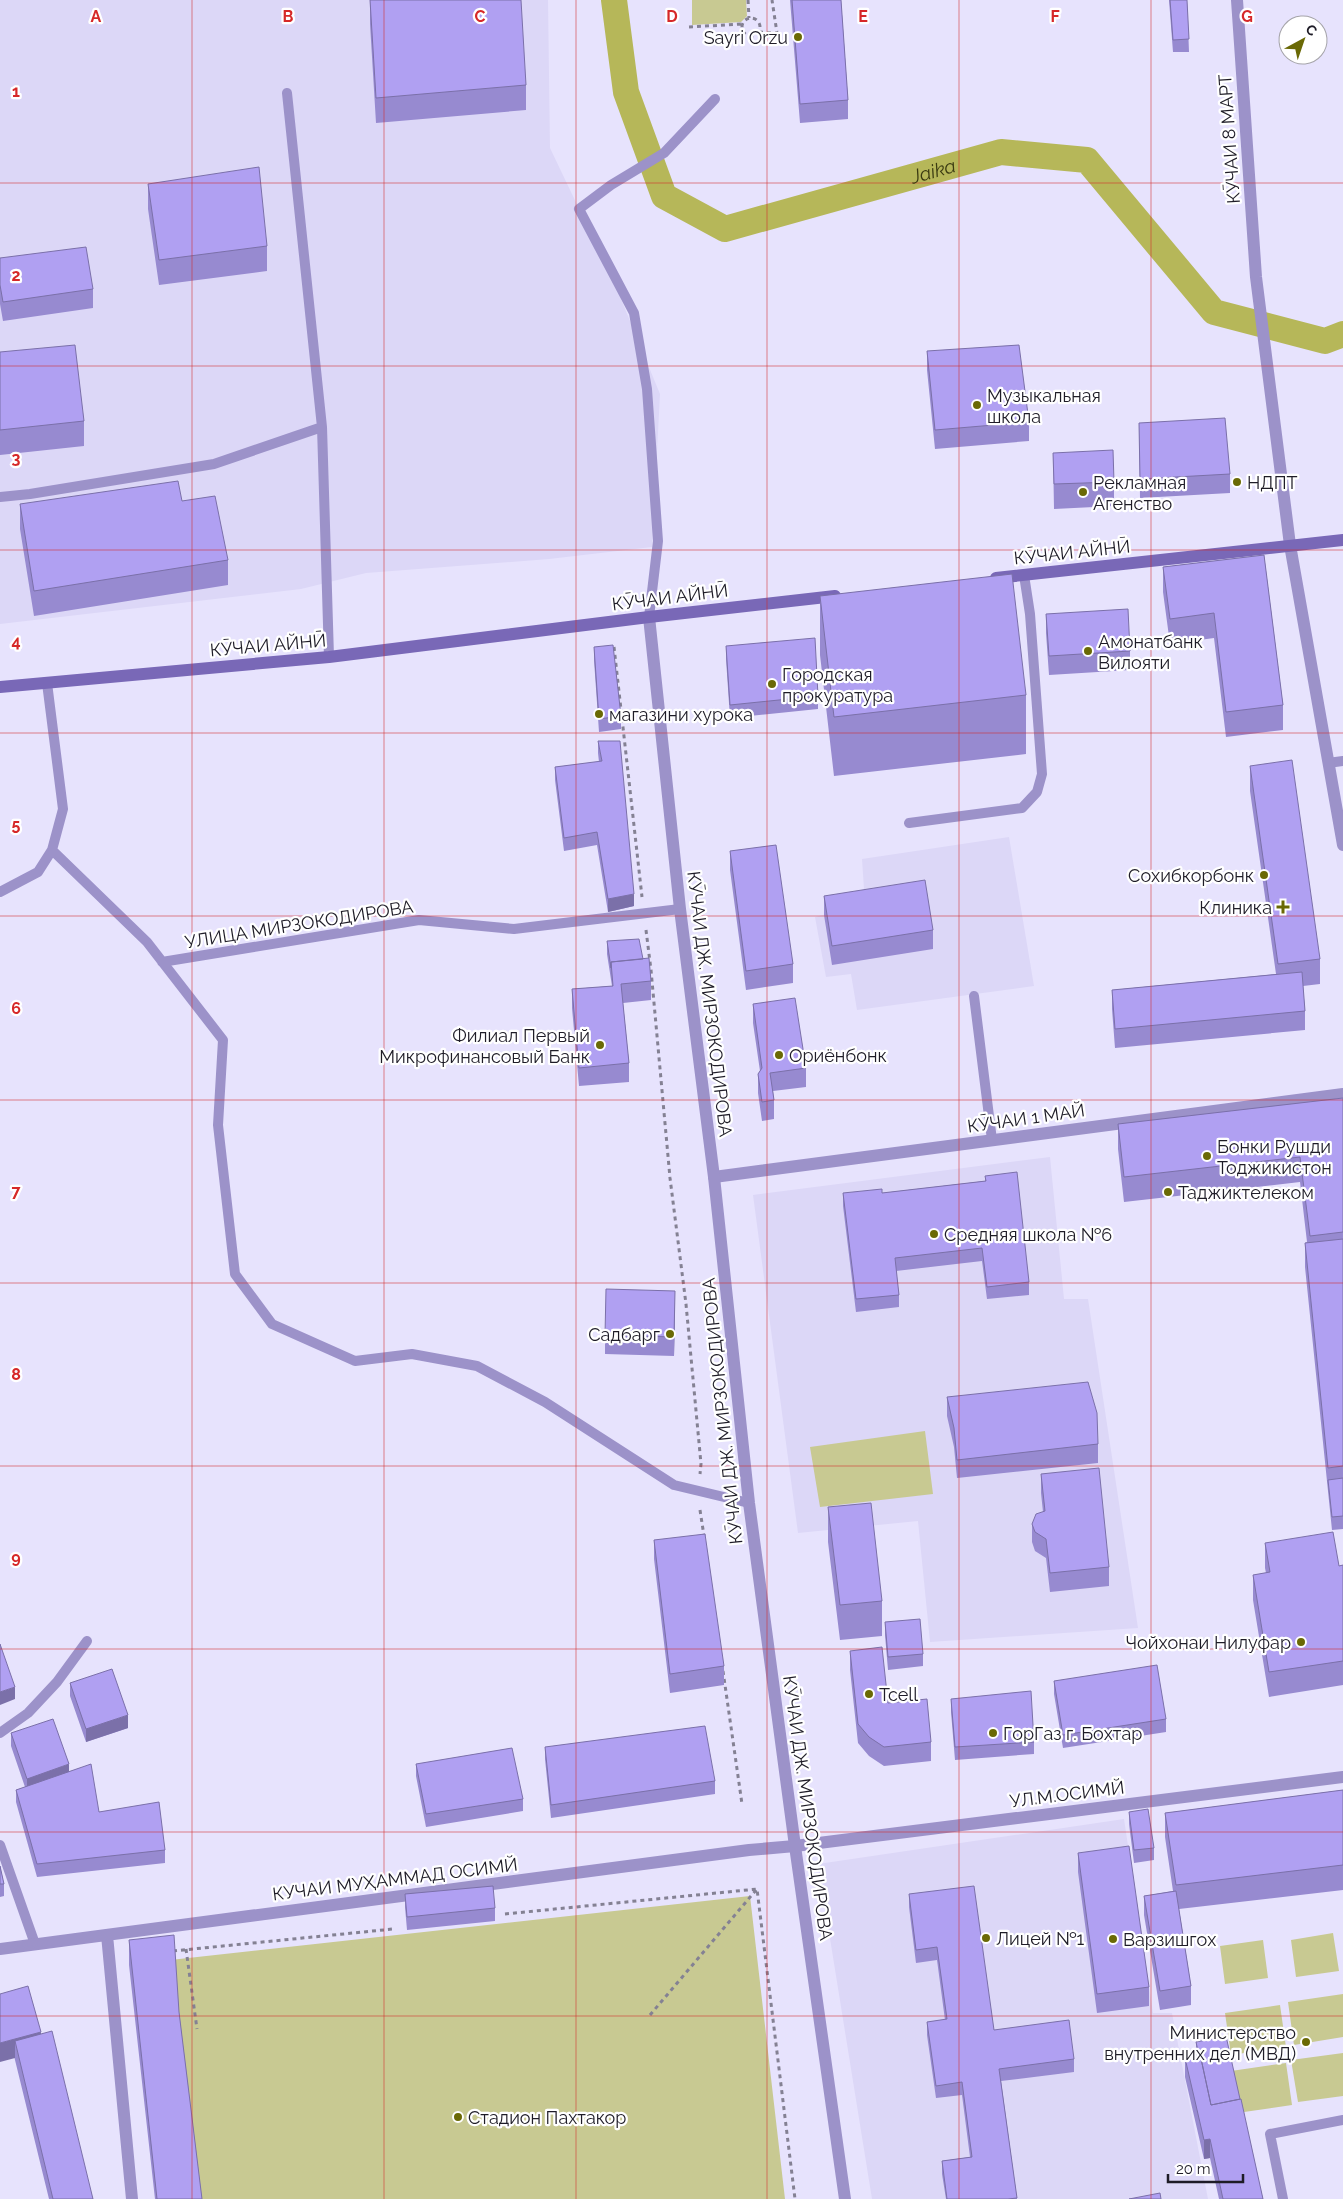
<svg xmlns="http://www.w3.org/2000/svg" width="1343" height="2199" font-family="Raleway,sans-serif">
	<rect width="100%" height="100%" fill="#e7e3fd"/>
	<path fill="#dcd7f7" d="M0,0H548L550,148L614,282L660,394L652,547L549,559L366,573L301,589L0,624Z
		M1009,837L1034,986L857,1010L851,974L826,977L815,917L865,904L862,859Z
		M1050,1157L1064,1299H1088L1138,1628L930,1642L918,1521L798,1533L753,1195Z
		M1124,1819L1153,2013H1172L1208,2199H872L818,1864Z"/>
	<path fill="#c8c992" d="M692,0H746L747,16L741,22L692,25Z
		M925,1431L933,1494L820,1507L810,1447Z
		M750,1896L785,2199H161L134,1964Z
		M1333,1933L1339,1971L1296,1977L1291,1940Z
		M1263,1940L1268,1978L1225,1984L1220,1946Z
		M1343,1994V2037L1294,2045L1288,2002Z
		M1280,2005L1286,2047L1231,2055L1225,2013Z
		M1343,2053V2096L1298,2102L1291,2060Z
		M1286,2063L1292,2105L1237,2113L1231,2071Z"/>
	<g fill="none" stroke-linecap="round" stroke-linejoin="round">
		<path stroke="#b6b759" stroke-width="26" id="s1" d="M614,0L626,92L664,196L725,229L1001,152L1087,160L1214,312L1325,341L1343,334"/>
		<path stroke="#848193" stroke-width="3" stroke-dasharray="4 4" stroke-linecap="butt" d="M748,0L749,18
			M742 27a9 9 0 1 1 18 0a9 9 0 1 1-18 0Z
			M689,27L742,24
			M759,32L777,33L772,0
			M614,647L642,897
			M646,930L651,970L670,1178L686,1304L701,1464L700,1474
			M700,1510L704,1536
			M723,1671L742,1804
			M505,1914L757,1889
			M186,1949L197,2029
			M173,1951L393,1929
			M650,2015L757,1889L795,2199"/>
		<path stroke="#9c92c9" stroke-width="10" d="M287,93L322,427L329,657
			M0,497L30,494L214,464L322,427
			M649,617L658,541L647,389L634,313L579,209L611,185L664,153L715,99
			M1328,763L1343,761
			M909,823L1022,808L1037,792L1042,774L1030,614L1024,575
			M52,850L147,942L223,1040L218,1125L235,1274L272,1324L355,1361L412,1354L477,1366L545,1402L674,1485L749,1503
			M0,892L38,872L52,850L63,809L47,683
			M162,962L419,920L514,929L680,909
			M974,996L992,1140
			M0,1733L28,1713L57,1682L87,1641
			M0,1845L35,1944
			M1283,2199L1270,2134L1343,2120"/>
		<path stroke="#9c92c9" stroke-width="12" d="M1237,0L1256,277L1290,545
			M714,1177L1343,1094
			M107,1935L132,2199
			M0,1949L749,1850L795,1846L1343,1777"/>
		<path stroke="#9c92c9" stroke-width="12" d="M1290,545L1343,845
			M649,617L680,909L714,1177L749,1503L795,1846L845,2199"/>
		<path stroke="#7968b7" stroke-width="12" d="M996,578L1343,540
			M0,687L329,657L649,617L835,596"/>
	</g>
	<path fill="#978ad0" d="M370,0L526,85V110L376,123L370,24Z
		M790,0H841L848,100V119L800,123Z
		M1169,0H1187L1189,52H1173Z
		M148,184L267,246V271L159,285L148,209Z
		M0,258L93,289V308L3,321L0,304Z
		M927,351L1029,422V441L935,449L927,370Z
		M0,352L84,421V446L0,455Z
		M1139,423L1230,474V493L1140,498Z
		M1053,453L1114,482V506L1054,509Z
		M182,501L228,560V585L34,616L20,529V504Z
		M1264,555L1283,705V730L1226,737L1214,638L1170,644L1163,592V567Z
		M820,596L1026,695V754L834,776L820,655Z
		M1046,614L1130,651V670L1049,675L1046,633Z
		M726,646L818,696V709L730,718L726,659Z
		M594,647L621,716V729L599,732L594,660Z
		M598,741L634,906L608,912L597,845L564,851L555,780V767L599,762L598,753Z
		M1250,766L1320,959V984L1303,986L1305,1011V1030L1115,1048L1112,1009V990L1276,974L1250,791Z
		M730,851L793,964V983L746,990L730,870Z
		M824,896L933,930V949L832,965L824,915Z
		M607,941L643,959L651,981V1000L623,1003L629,1063V1082L579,1086L572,1008V989L612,986L607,954Z
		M753,1004L806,1068V1087L773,1091L774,1100V1119L762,1121L758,1093V1074L760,1071L753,1023Z
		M1343,1098V1529L1332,1530L1305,1267V1243L1307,1242L1300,1182L1124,1202L1118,1149V1124Z
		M985,1176L1029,1282V1295L987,1299L982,1261L896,1271L899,1295V1307L856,1312L843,1206V1193H882L985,1181Z
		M675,1310L674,1356L605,1354V1335Z
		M947,1397L1098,1444V1463L957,1478L954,1447L947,1416Z
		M1041,1474L1109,1567V1586L1050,1592L1046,1558L1035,1551L1032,1542V1524L1043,1512L1041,1493Z
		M828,1507L882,1601V1636L840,1640L828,1542Z
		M654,1540L724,1666V1685L670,1693L654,1559Z
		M1265,1543L1339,1566L1343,1565V1685L1269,1697L1253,1600V1575L1266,1573L1265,1568Z
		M885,1622L923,1654V1666L888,1670L885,1635Z
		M850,1651L888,1703L931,1742V1761L884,1766L869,1756L858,1743L850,1670Z
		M1054,1681L1166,1719V1732L1063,1748L1054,1694Z
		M70,1683L128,1728L86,1742L70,1696Z
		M951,1699L1034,1742V1754L955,1760L951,1712Z
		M11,1733L69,1772L99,1812L165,1850V1863L37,1877L16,1802V1790L25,1787L11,1746Z
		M545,1747L715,1781V1794L551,1818L545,1759Z
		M416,1764L523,1799V1811L426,1827L416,1776Z
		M1343,1790V1890L1179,1909L1191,1986V2005L1160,2010L1144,1915V1896L1173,1891L1165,1837V1813Z
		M1129,1812L1154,1848V1860L1134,1863L1129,1824Z
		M1078,1853L1149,1987V2006L1097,2013L1078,1872Z
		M0,1866L4,1884V1896L0,1897Z
		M405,1894L495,1908V1921L407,1930L405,1907Z
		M909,1894L994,2030L1074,2059V2072L1001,2081L1017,2199H946L942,2174V2161L970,2157L962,2095L936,2098L927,2035V2022L945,2020L937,1960L916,1963L909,1907Z
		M129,1940L179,2012L202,2199H155L129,1965Z
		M0,1994L41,2034L93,2199H49L15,2060Z
		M1196,2042L1240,2099L1263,2199H1219L1210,2158L1204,2159L1185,2077V2058L1196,2055Z"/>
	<path fill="#7b70a9" d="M634,894V906L608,912V899Z
		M675,1291V1310L674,1356V1337Z
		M15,1687V1699L0,1705V1692Z
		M128,1715V1728L86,1742V1729Z
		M69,1764V1777L27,1792V1779Z
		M41,2032V2051L15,2041V2058L0,2062V2043Z
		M1210,2139V2158L1204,2159V2140Z"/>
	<path fill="#b0a0f2" stroke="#7b70a9" d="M370,0H521L526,85L376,98Z
		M792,0H841L848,100L800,104Z
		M1170,0H1187L1189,39L1173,40Z
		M259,167L267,246L159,260L148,184Z
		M86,247L93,289L3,302L0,285V258Z
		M75,345L84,421L0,430V352Z
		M1019,345L1029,422L935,430L927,351Z
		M1225,418L1230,474L1140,479L1139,423Z
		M1113,450L1114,482L1054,484L1053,453Z
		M178,481L182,501L215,496L228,560L34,591L20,504Z
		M1264,555L1283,705L1226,712L1214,613L1170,619L1163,567Z
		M1012,574L1026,695L834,717L820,596Z
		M1128,609L1130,651L1049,656L1046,614Z
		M815,638L818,696L730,705L726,646Z
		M613,645L621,716L599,719L594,647Z
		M598,741H620L634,894L608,899L597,832L564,838L555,767L602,761Z
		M1292,760L1320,959L1278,964L1250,766Z
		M776,845L793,964L746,971L730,851Z
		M925,880L933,930L832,946L824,896Z
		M639,939L643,959L611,962V968L607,941Z
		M649,958L651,981L621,984L629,1063L579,1068L572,989L613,986L611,962Z
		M1302,972L1305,1011L1115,1029L1112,990Z
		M795,998L806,1068L770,1073L774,1100L762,1102L758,1074L762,1068L753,1004Z
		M1343,1098V1232L1310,1236L1300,1157L1124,1177L1118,1124Z
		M1017,1172L1029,1282L987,1287L982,1248L895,1258L899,1295L856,1299L843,1193L882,1189V1193L986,1181L985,1176Z
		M1343,1239V1466L1328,1468L1305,1243Z
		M606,1289L675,1291L674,1337L605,1335Z
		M1088,1382L1097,1413L1098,1444L957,1460L954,1428L947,1397Z
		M1099,1468L1109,1567L1050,1573L1046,1539L1035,1532L1032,1524L1036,1514L1045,1511L1041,1474Z
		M1343,1478V1516L1332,1517L1328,1480Z
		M871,1503L882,1601L840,1605L828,1507Z
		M1333,1532L1339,1566L1343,1565V1661L1269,1672L1253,1575L1270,1572L1265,1543Z
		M705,1534L724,1666L670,1674L654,1540Z
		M920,1619L923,1654L888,1657L885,1622Z
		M0,1644L15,1687L0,1692Z
		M882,1647L888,1703L927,1699L931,1742L884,1747L869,1737L858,1724L850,1651Z
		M1157,1665L1166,1719L1063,1735L1054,1681Z
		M112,1669L128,1715L86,1729L70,1683Z
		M1031,1691L1034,1742L955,1747L951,1699Z
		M53,1719L69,1764L27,1779L11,1733Z
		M705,1726L715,1781L551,1805L545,1747Z
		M512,1748L523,1799L426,1814L416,1764Z
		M91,1764L99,1812L159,1802L165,1850L37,1864L16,1790Z
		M1343,1790V1865L1176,1885L1165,1813Z
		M1148,1809L1154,1848L1134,1850L1129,1812Z
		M1129,1846L1149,1987L1097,1994L1078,1853Z
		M0,1866L4,1884H0Z
		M493,1886L495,1908L407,1917L405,1894Z
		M974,1886L994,2030L1069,2020L1074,2059L999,2069L1017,2198L1008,2199H947L942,2161L972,2157L962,2082L936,2086L927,2022L947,2019L937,1947L916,1950L909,1894Z
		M1176,1891L1191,1986L1160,1991L1144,1896Z
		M174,1935L179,2012L202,2199H157L129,1940Z
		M28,1986L41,2032L0,2043V1994Z
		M52,2031L93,2199H53L15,2041Z
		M1226,2036L1240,2099L1211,2105L1200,2054L1199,2055L1196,2042Z
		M1200,2054L1211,2105L1241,2099L1263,2199H1223L1210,2139L1204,2140L1185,2058Z
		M1160,2193L1161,2199H1129Z"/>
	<path fill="none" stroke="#d62828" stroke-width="1" stroke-opacity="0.55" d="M192,0V2199M384,0V2199M576,0V2199M767,0V2199M959,0V2199M1151,0V2199M0,183H1343M0,366H1343M0,550H1343M0,733H1343M0,916H1343M0,1100H1343M0,1283H1343M0,1466H1343M0,1649H1343M0,1832H1343M0,2016H1343"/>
	<g fill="#6a6905" stroke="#fff" stroke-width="2">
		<circle cx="798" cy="37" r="5"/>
		<circle cx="977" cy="405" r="5"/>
		<circle cx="1237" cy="482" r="5"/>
		<circle cx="1083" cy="492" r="5"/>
		<circle cx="1088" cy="651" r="5"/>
		<circle cx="772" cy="684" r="5"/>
		<circle cx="599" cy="714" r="5"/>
		<circle cx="1264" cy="875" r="5"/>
		<path d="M1280.5 899.5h5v5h5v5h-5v5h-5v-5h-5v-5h5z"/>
		<circle cx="600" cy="1045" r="5"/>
		<circle cx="779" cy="1055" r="5"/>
		<circle cx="1207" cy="1156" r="5"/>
		<circle cx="1168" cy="1192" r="5"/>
		<circle cx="934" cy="1234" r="5"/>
		<circle cx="670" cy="1334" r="5"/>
		<circle cx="1301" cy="1642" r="5"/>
		<circle cx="869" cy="1694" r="5"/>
		<circle cx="993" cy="1733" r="5"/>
		<circle cx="986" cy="1938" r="5"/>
		<circle cx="1113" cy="1939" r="5"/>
		<circle cx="1306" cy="2042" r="5"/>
		<circle cx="458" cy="2117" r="5"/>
	</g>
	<g text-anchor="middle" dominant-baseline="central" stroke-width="4.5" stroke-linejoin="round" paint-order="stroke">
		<g font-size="18" fill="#1e1c27" stroke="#fff" text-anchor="start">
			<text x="788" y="37" text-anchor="end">Sayri Orzu</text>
			<text x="987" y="395">Музыкальная<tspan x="987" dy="21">школа</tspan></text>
			<text x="1093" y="482">Рекламная<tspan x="1093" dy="21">Агенство</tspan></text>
			<text x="1247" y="482">НДПТ</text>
			<text x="1098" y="641">Амонатбанк<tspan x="1098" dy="21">Вилояти</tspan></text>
			<text x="782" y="674">Городская<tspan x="782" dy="21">прокуратура</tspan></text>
			<text x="609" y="714">магазини хурока</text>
			<text x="1254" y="875" text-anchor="end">Сохибкорбонк</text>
			<text x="1272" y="907" text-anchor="end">Клиника</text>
			<text x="590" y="1035" text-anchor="end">Филиал Первый<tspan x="590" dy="21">Микрофинансовый Банк</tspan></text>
			<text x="789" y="1055">Ориёнбонк</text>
			<text x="1217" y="1146">Бонки Рушди<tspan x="1217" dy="21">Тоджикистон</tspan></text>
			<text x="1178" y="1192">Таджиктелеком</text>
			<text x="944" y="1234">Средняя школа №6</text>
			<text x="660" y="1334" text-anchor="end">Садбарг</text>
			<text x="1291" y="1642" text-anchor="end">Чойхонаи Нилуфар</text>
			<text x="879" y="1694">Tcell</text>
			<text x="1003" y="1733">ГорГаз г. Бохтар</text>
			<text x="996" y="1938">Лицей №1</text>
			<text x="1123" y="1939">Варзишгох</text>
			<text x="1296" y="2032" text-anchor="end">Министерство<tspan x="1296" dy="21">внутренних дел (МВД)</tspan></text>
			<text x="468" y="2117">Стадион Пахтакор</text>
		</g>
		<g font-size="18" fill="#1e1c27" stroke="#fff">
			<text transform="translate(1229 139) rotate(-94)">КӮЧАИ 8 МАРТ</text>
			<text transform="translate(1072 552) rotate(-6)">КӮЧАИ АЙНӢ</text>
			<text transform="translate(670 597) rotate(-7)">КӮЧАИ АЙНӢ</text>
			<text transform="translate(268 645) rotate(-5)">КӮЧАИ АЙНӢ</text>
			<text transform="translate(299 924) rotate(-9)">УЛИЦА МИРЗОКОДИРОВА</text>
			<text transform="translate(710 1004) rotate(83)">КӮЧАИ ДЖ. МИРЗОКОДИРОВА</text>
			<text transform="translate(1026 1118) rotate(-8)">КӮЧАИ 1 МАЙ</text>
			<text transform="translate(722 1411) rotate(-96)">КӮЧАИ ДЖ. МИРЗОКОДИРОВА</text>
			<text transform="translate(1067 1794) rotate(-7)">УЛ.М.ОСИМЙ</text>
			<text transform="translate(808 1808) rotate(82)">КӮЧАИ ДЖ. МИРЗОКОДИРОВА</text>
			<text transform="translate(395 1879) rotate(-7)">КУЧАИ МУҲАММАД ОСИМЙ</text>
		</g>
		<g font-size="19" font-style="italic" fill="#3a3a11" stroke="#fff">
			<text stroke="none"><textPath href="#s1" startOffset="489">Jaika</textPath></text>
		</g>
	</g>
	<g font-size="16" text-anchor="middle" font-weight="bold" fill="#d62828" stroke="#fff" stroke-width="4.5" stroke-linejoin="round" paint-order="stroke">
		<text x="96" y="22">A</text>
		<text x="288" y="22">B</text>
		<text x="480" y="22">C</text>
		<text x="672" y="22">D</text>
		<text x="863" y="22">E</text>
		<text x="1055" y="22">F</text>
		<text x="1247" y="22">G</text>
		<text x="16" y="97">1</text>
		<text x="16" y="281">2</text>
		<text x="16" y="464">3</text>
		<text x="16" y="647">4</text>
		<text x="16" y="830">5</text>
		<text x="16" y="1014">6</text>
		<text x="16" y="1197">7</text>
		<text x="16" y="1380">8</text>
		<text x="16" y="1563">9</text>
	</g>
	<g transform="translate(1303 40) rotate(40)"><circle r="24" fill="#ffffff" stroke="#a5a4a9"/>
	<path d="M0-4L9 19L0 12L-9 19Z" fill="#6a6905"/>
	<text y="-8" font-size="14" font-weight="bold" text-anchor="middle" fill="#1e1c27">С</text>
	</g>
	<path d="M1168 2174v8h75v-8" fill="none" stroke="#1e1c27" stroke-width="2.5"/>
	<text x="1176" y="2174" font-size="15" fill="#1e1c27" stroke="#ffffff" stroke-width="4" paint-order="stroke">20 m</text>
</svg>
